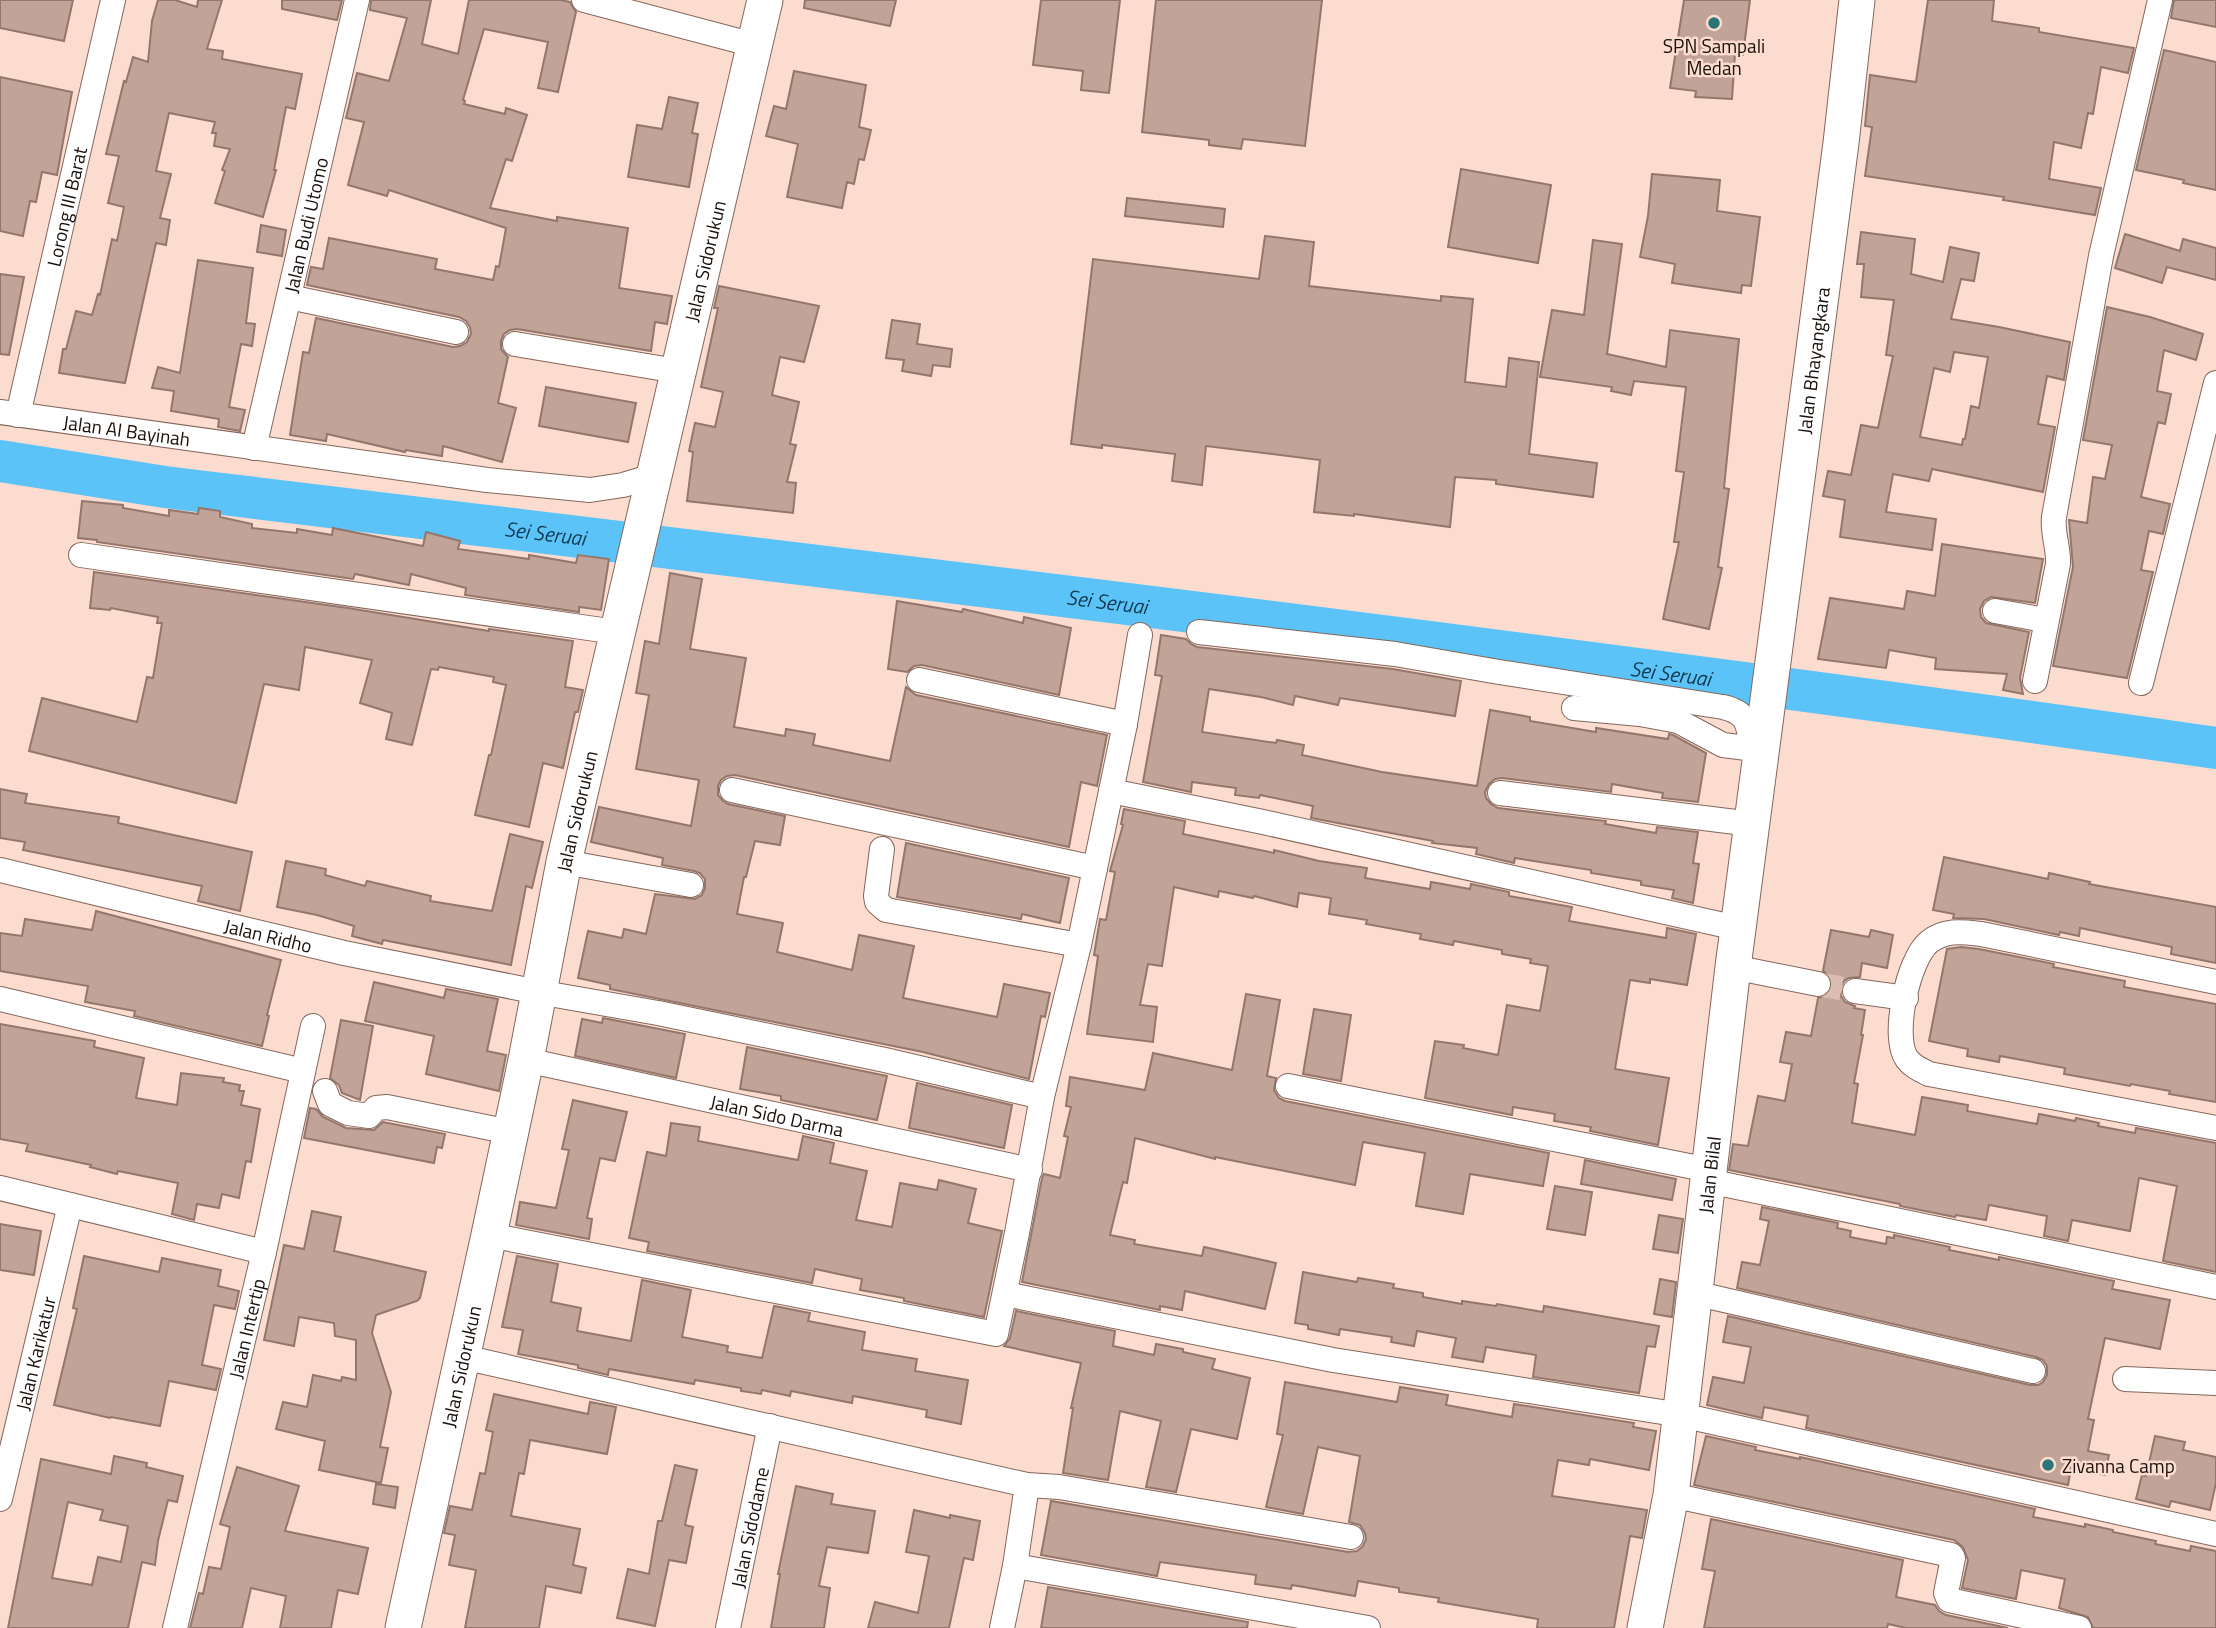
<svg xmlns="http://www.w3.org/2000/svg" width="2216" height="1628" font-family="'Titillium Web',sans-serif">
	<rect width="100%" height="100%" fill="#fddcd0"/>
	<g fill="none" stroke-linecap="round" stroke-linejoin="round">
		<path stroke="#5cc3f8" stroke-width="42" id="s1" d="M0,461L165,487C849,570 1534,650 2216,748"/>
	</g>
	<path fill="#c1a397" stroke="#94776c" stroke-width="2" fill-rule="evenodd" d="M0,0H73L64,41L0,28Z
		M158,0H175L197,7L198,0H222L207,49L223,51L222,59L302,74L295,109L286,107L274,170H276L263,217L215,203L225,171L222,170L230,149L214,146L216,133H212L215,122L169,113L156,171L171,174L160,218L170,220L166,245L156,243L125,383L59,373L63,349H66L76,311L92,315L98,294L100,295L112,239L117,241L124,207L108,203L119,156L106,154L124,81L126,82L133,57L148,62L152,21Z
		M282,0H342L337,20L282,9Z
		M371,0H431L422,44L458,54L469,0H561L570,2L576,12L558,92L538,88L548,42L484,29L463,100L465,101L464,104L505,114L506,108L527,115L512,161L506,159L490,208L557,221V217L628,228L619,288L672,296L667,324L655,322L651,351L517,329L510,330L504,334L501,341V349L508,357L498,403L516,408L502,462L443,446L442,456L406,450L405,452L327,434L326,441L290,435L303,352L309,353L316,318L453,347L460,346L467,342L471,334L470,327L466,321L459,317L307,285L311,267L323,269L329,238L437,259L435,269L493,280L496,266L499,267L506,228L389,190L387,196L348,185L364,122L346,118L357,73L389,81L407,18L370,10Z
		M805,0H896L890,26L804,8Z
		M1041,0H1120L1109,93L1081,90L1083,71L1033,65Z
		M1156,0H1322L1305,146L1243,139L1241,149L1209,145V140L1142,132Z
		M1684,0H1750L1743,55L1735,54L1732,99L1695,97L1696,91L1670,88Z
		M1928,0H1994L1992,21L2039,28V32L2134,48L2128,73L2101,67L2093,114L2088,113L2081,148L2054,142L2049,179L2101,188L2095,215L2022,203L2003,200L2004,197L1865,176L1872,127L1865,126L1870,75L1916,82Z
		M2174,0H2216V27L2171,18Z
		M2164,50L2216,62V190L2183,183L2184,180L2136,170Z
		M794,71L866,85L859,127L871,130L864,160L859,159L854,184L847,182L842,208L787,197L798,144L766,136L774,106L786,109Z
		M0,77L72,92L57,175L42,172L36,202L30,201L23,236L0,231Z
		M669,97L698,103L692,133L698,134L689,187L628,177L637,125L662,129Z
		M1461,169L1551,185L1538,263L1448,247Z
		M1652,174L1720,180L1717,211L1760,217L1751,286L1742,285L1741,293L1672,283L1675,264L1640,257L1648,216Z
		M1127,198L1225,209L1223,227L1125,216Z
		M261,225L286,230L282,256L257,252Z
		M1861,232L1915,239L1911,274L1943,282L1950,247L1979,253L1974,281L1961,279L1951,319L1999,327L2070,342L2064,380L2047,376L2038,424L2055,427L2043,492L1932,469L1929,481L1893,474L1886,512L1936,519L1932,550L1840,537L1845,500L1823,496L1828,471L1851,475L1861,425L1878,428L1893,356L1886,355L1894,300L1861,297L1864,264H1857ZM1954,352L1988,357L1979,408L1971,406L1965,439H1963L1962,445L1920,437L1934,368L1950,372Z
		M2125,234L2180,251L2183,239L2216,248V280L2167,267L2162,283L2115,268Z
		M1265,236L1314,242L1309,286L1441,301V296L1473,299L1465,382L1506,387L1509,358L1539,362L1529,454L1597,463L1593,497L1496,484V480L1455,477L1450,527L1354,514V516L1314,512L1320,460L1206,446L1202,485L1172,481L1175,454L1102,445V448L1071,444L1093,259L1259,279Z
		M1593,240L1622,244L1607,354L1666,367L1670,330L1739,339L1724,488L1729,489L1718,567L1722,568L1709,629L1663,619L1679,542H1674L1684,472L1676,471L1686,387L1634,381L1631,395L1611,391L1612,387L1540,377L1552,310L1584,315Z
		M198,260L253,268L246,323L255,324L252,346L241,344L229,407L245,410L240,431L218,427L219,419L171,411L174,391L152,388L158,367L180,373Z
		M0,274L24,277L9,355L0,354Z
		M719,286L819,306L804,362L780,357L772,395L799,402L790,444L796,445L787,482L796,483L793,513L687,501L693,452L689,451L695,423L715,427L723,392L701,387L718,308H714Z
		M2107,307L2150,317L2203,334L2196,360L2164,350L2157,391L2171,394L2165,424L2158,422L2141,497L2170,504L2163,534L2149,531L2141,570L2153,572L2127,678L2053,666L2073,567L2069,520L2087,523L2093,477L2105,479L2112,445L2083,440Z
		M892,320L920,324L917,344L952,349L950,367L933,365L931,376L902,371L904,360L886,358Z
		M546,387L636,403L628,442L539,426Z
		M82,501L123,505V508L169,516V510L198,514L199,508L220,511V517L252,524V528L297,533V529L332,535L333,528L423,546L426,532L460,541L458,549L529,559V555L576,563L578,555L609,559L601,610L579,607V612L465,595L466,588L411,574L409,585L355,574L353,579L97,542V540L78,538Z
		M1942,544L2043,559L2035,603L1991,597L1984,601L1980,609L1981,617L1986,623L2029,632L2020,678L2023,694L2003,690L2007,674L1935,669L1936,658L1889,650L1886,668L1818,659L1830,598L1904,609L1907,591L1935,596Z
		M94,572L348,608L489,631V629L573,641L565,687L583,690L578,712H575L563,768L543,763L529,827L475,815L489,755H491L506,685L493,682L494,677L439,667L438,670L431,669L412,745L386,739L392,713L360,703L372,660L305,647L299,690L264,684L236,803L29,751L42,698L137,722L147,677L153,678L162,623H157L158,617L111,608L110,610L90,608Z
		M670,573L702,579L690,649L746,658L734,727L785,736L786,729L815,734L813,745L890,761L906,687L916,695L1107,735L1097,786L1081,782L1069,847L735,775L727,776L721,780L718,786V795L723,801L728,804L785,816L780,845L755,841L746,877H744L737,914L783,923L777,952L852,970L859,935L914,946L903,998L997,1017L1004,984L1050,993L1045,1017L1041,1016L1029,1079L923,1052L610,989V985L578,978L588,931L622,938L624,929L646,934L655,894L695,899L702,895L705,888V879L700,873L694,871L662,865L663,858L591,842L599,807L691,826L699,780L636,769L649,695L636,693L645,641L659,644Z
		M897,601L962,612L963,609L1023,623L1024,617L1071,628L1059,695L922,665L914,666L907,672L888,669Z
		M1161,635L1186,639L1191,644L1197,647L1393,669L1461,681L1455,716L1340,698L1338,705L1295,696L1293,705L1261,697L1209,689L1202,732L1276,743L1277,740L1304,745L1302,755L1382,772L1477,786L1490,710L1530,717V721L1596,732V728L1668,739L1669,734L1673,735L1706,753L1698,802L1662,798L1663,793L1612,784L1611,792L1502,778L1495,779L1489,784L1485,792L1486,798L1491,804L1498,808L1606,821L1605,824L1656,833L1657,827L1698,832L1693,863L1699,864L1693,903L1672,898L1674,890L1641,885V881L1591,873V870L1515,858L1514,863L1476,854L1477,848L1432,843L1433,841L1311,818L1313,806L1260,795L1259,798L1235,795L1236,788L1192,782L1191,792L1143,782L1162,676L1155,675Z
		M0,789L27,794L25,803L119,817L118,823L252,852L240,911L198,901L202,886L23,850L25,842L0,838Z
		M1124,809L1185,821L1183,834L1274,853V850L1319,861L1367,868L1365,878L1430,889L1431,882L1470,889L1471,884L1509,892V896L1572,907L1569,921L1666,938L1667,928L1696,934L1687,985L1650,979V983L1630,980L1615,1069L1669,1078L1658,1145L1590,1131L1591,1127L1554,1121L1555,1114L1513,1107L1512,1115L1425,1098L1435,1041L1464,1045L1463,1048L1498,1055L1507,1005L1540,1011L1548,966L1530,963L1531,959L1502,954V950L1454,941L1453,945L1420,939L1421,934L1366,924L1367,920L1329,914L1331,898L1299,893L1297,907L1254,896L1253,898L1219,891L1218,897L1174,887L1162,966L1148,964L1140,1005L1157,1007L1153,1042L1087,1034L1098,956L1094,955L1100,919L1106,920L1115,872L1110,871L1123,825L1121,824Z
		M510,834L543,842L532,888L526,886L511,965L383,940L382,944L352,936L354,926L317,915L277,907L286,861L326,869L325,875L365,886L367,881L431,896L430,901L492,911Z
		M906,843L1069,878L1060,923L1022,914L1021,919L897,897Z
		M1944,857L2048,879L2049,873L2090,882L2089,884L2216,907V963L2171,954L2172,947L2080,928L2079,936L2060,932L2059,935L1984,919L1953,918L1954,914L1933,910Z
		M96,911L281,960L267,1015L269,1016L262,1046L134,1016L135,1011L85,1002L88,986L0,971V933L22,936L25,919L92,930Z
		M1831,930L1869,937L1871,930L1893,935L1887,968L1862,963L1860,977L1849,978L1844,981L1840,988L1841,996L1845,1002L1855,1006L1854,1008L1865,1010L1861,1035H1863L1854,1083L1858,1084L1852,1123L1915,1135L1922,1097L1968,1105L1967,1111L2037,1124L2039,1114L2075,1121L2076,1118L2099,1123L2098,1126L2135,1133L2136,1128L2216,1143V1272L2163,1261L2177,1186L2139,1178L2130,1231L2072,1220L2068,1241L2044,1236L2047,1216L1989,1205L1986,1220L1956,1215L1955,1217L1900,1206V1204L1729,1170L1733,1144L1748,1146L1758,1096L1785,1101L1792,1064L1780,1062L1786,1032L1811,1036L1818,998L1829,994L1833,986L1832,979L1823,971Z
		M1961,947L1979,949L2054,964L2053,967L2125,981L2124,987L2216,1004V1102L2169,1094L2170,1091L2131,1084L2130,1086L2064,1074L2065,1068L2000,1056L1999,1062L1967,1056L1968,1049L1929,1041L1947,949Z
		M374,982L444,998L446,989L498,999L487,1051L506,1055L499,1091L426,1074L434,1036L365,1021Z
		M1246,994L1280,1000L1267,1076L1276,1078L1274,1090L1279,1098L1285,1101L1549,1153L1543,1186L1470,1174L1463,1214L1416,1206L1425,1153L1363,1142L1355,1185L1215,1157V1159L1135,1138L1127,1183L1123,1182L1110,1235L1135,1240L1134,1244L1202,1256L1204,1247L1276,1263L1265,1309L1185,1291L1182,1310L1160,1306V1310L1022,1282L1042,1178L1044,1174L1060,1178L1068,1137L1064,1136L1071,1107L1066,1106L1070,1077L1145,1090L1153,1053L1232,1070Z
		M1314,1009L1351,1015L1341,1081L1303,1074Z
		M603,1018L685,1034L676,1078L575,1056L582,1019L602,1023Z
		M341,1020L373,1026L360,1100L342,1093L339,1085L330,1078Z
		M0,1024L95,1041L94,1047L144,1058L136,1098L177,1105L181,1073L224,1078L223,1082L240,1085L239,1091H244L241,1105L260,1109L251,1162L246,1161L239,1198L222,1194L219,1208L197,1204L194,1220L172,1214L178,1183L118,1171L117,1174L90,1167L91,1165L26,1151L28,1144L0,1139Z
		M747,1047L887,1076L877,1120L781,1100V1096L740,1089Z
		M917,1083L1012,1105L1004,1148L909,1128Z
		M573,1100L627,1112L615,1161L600,1158L587,1218L592,1219L589,1239L516,1225L520,1202L556,1208L569,1150L562,1149Z
		M310,1108L316,1109L323,1117L346,1128L374,1130L383,1122L445,1134L442,1148L437,1147L434,1163L304,1138Z
		M671,1123L700,1127L698,1141L798,1160L803,1136L834,1143L830,1163L867,1171L856,1220L892,1227L900,1183L937,1190L939,1180L976,1189L968,1223L1002,1231L984,1317L904,1301V1298L860,1290L862,1279L815,1269L812,1283L647,1251L649,1242L629,1238L647,1152L666,1156Z
		M1585,1160L1676,1179L1672,1200L1581,1184Z
		M1555,1186L1592,1192L1585,1235L1547,1229Z
		M1762,1207L1838,1223L1837,1228L1851,1231L1850,1237L1886,1244L1887,1237L1894,1238V1235L1950,1247L1949,1250L1999,1260V1257L2114,1281L2112,1289L2170,1300L2160,1349L2105,1338L2088,1419L2094,1420L2088,1451L2109,1455L2105,1475L2071,1468L2068,1485L1806,1428L1808,1416L1764,1407L1762,1418L1707,1405L1713,1377L1744,1383L1751,1347L1723,1342L1728,1316L2030,1385H2038L2043,1382L2047,1375V1366L2043,1360L2036,1357L1737,1288L1742,1262L1760,1265L1769,1221L1760,1219Z
		M312,1211L341,1217L334,1251L426,1272L420,1298L417,1301L376,1315L372,1333L391,1392L380,1447L388,1448L381,1483L319,1470L325,1441L276,1429L283,1402L307,1407L313,1375L341,1381L342,1377L356,1380V1340L335,1336L334,1323L299,1317L294,1346L264,1340L284,1245L304,1249Z
		M1659,1215L1683,1219L1678,1253L1653,1249Z
		M0,1224L41,1231L34,1275L0,1270Z
		M84,1256L159,1272L162,1258L221,1270L218,1286L239,1291L235,1309L214,1305L202,1365L221,1369L216,1390L169,1381L160,1426L111,1417L110,1418L54,1405L77,1309L73,1308Z
		M517,1256L558,1264L551,1302L581,1308L577,1331L631,1341L642,1280L691,1290L682,1337L728,1346L727,1352L762,1358L774,1306L810,1313L808,1321L865,1332L862,1350L917,1359L915,1371L968,1380L961,1424L926,1417L927,1410L853,1396L852,1403L791,1391L790,1396L762,1390L761,1394L741,1391V1388L695,1380L694,1384L609,1369L608,1375L578,1368V1365L518,1354L523,1330L502,1327Z
		M1303,1272L1357,1282L1358,1278L1394,1284L1393,1288L1423,1293V1297L1462,1304V1301L1496,1306L1497,1304L1543,1312L1544,1306L1659,1326L1655,1347L1647,1346L1639,1393L1533,1377L1536,1355L1486,1347L1483,1362L1452,1357L1456,1338L1417,1331L1414,1346L1391,1342L1392,1337L1340,1329L1339,1335L1308,1329V1325L1295,1323Z
		M1660,1279L1676,1282L1672,1317L1654,1314Z
		M1016,1311L1115,1331L1113,1346L1154,1355L1156,1344L1183,1349V1352L1215,1359L1212,1369L1250,1378L1237,1439L1191,1429L1176,1492L1146,1487L1161,1421L1120,1411L1108,1480L1063,1473L1073,1408H1071L1081,1363L1004,1346L1010,1338Z
		M1285,1382L1397,1402L1400,1387L1448,1395L1446,1405L1512,1417L1514,1404L1634,1423L1633,1427L1656,1431L1649,1470L1590,1459L1589,1465L1558,1460L1552,1496L1647,1510L1642,1538L1630,1536L1614,1628H1537L1538,1619L1438,1602L1439,1598L1399,1592V1588L1358,1581L1355,1596L1292,1585L1291,1589L1255,1584L1256,1575L1160,1562L1157,1576L1041,1555L1051,1501L1348,1552L1357,1551L1363,1546L1366,1539L1365,1533L1360,1525L1349,1522L1360,1456L1318,1447L1303,1514L1266,1507L1283,1435L1277,1434Z
		M494,1394L588,1414L590,1402L616,1407L607,1454L530,1440L524,1474L519,1473L511,1516L580,1529L573,1565L586,1568L581,1593L546,1586L539,1628H465L476,1570L449,1565L455,1535L444,1533L450,1506L472,1510L480,1473L485,1474L493,1432L486,1430Z
		M1706,1436L1756,1447L1755,1450L1800,1459V1457L2035,1509L2033,1517L2085,1527V1524L2113,1530V1532L2156,1541L2155,1544L2190,1551L2191,1546L2216,1551V1628H2093L2088,1617L2059,1608L2065,1579L2021,1570L2016,1599L1962,1588L1968,1560L1963,1547L1954,1540L1694,1485Z
		M2155,1436L2185,1442L2183,1450L2216,1457V1483L2210,1510L2171,1501L2169,1507L2136,1499L2142,1475L2146,1476Z
		M114,1456L147,1463L146,1467L183,1476L177,1502L168,1500L158,1541L155,1565L142,1562L128,1628H8L41,1459L111,1474ZM68,1502L103,1510L100,1520L128,1526L121,1562L98,1557L92,1585L52,1578Z
		M675,1465L697,1470L685,1525L693,1527L686,1563L669,1560L655,1626L617,1618L628,1569L649,1574L658,1521H662Z
		M237,1467L299,1486L285,1531L368,1548L358,1594L338,1590L331,1628H280L286,1596L251,1588L242,1628H190L199,1593L203,1594L209,1567L221,1569L230,1527L220,1524Z
		M376,1484L398,1487L395,1508L373,1504Z
		M796,1486L833,1494L831,1504L875,1511L868,1553L827,1547L819,1586L830,1588L824,1628H771L780,1574H778Z
		M914,1510L950,1518V1515L980,1521L973,1560L964,1558L949,1628H868L875,1602L918,1613L929,1556L906,1552Z
		M1711,1519L1903,1560L1896,1597L1935,1605L1939,1611L1946,1615L2008,1628H1906L1888,1624L1887,1628H1704L1715,1571L1702,1569Z
		M1048,1587L1248,1622L1247,1628H1041Z"/>
	<g fill="none" stroke-linecap="round" stroke-linejoin="round">
		<path stroke="#dbbdb3" stroke-width="24" stroke-dasharray="24 12" stroke-linecap="butt" d="M1818,984L1855,991"/>
		<g stroke="#83675c" stroke-width="26">
			<g id="street">
				<path d="M584,0L754,45"/>
				<path d="M289,297L456,332"/>
				<path d="M515,344L677,371"/>
				<path id="s2" d="M0,412L487,480L590,490L623,485L653,476"/>
				<path id="s3" d="M18,415L113,0"/>
				<path id="s4" d="M254,448L357,0"/>
				<path d="M81,555L616,632"/>
				<path d="M1995,611L2045,620"/>
				<path d="M1199,632L1395,654L1499,672L1723,707C1749,713 1748,725 1752,748"/>
				<path d="M2035,681L2058,564C2059,548 2052,533 2054,517L2101,256L2160,0"/>
				<path d="M2141,683L2216,383"/>
				<path d="M1574,708L1640,714L1678,721L1723,745L1762,750"/>
				<path d="M1125,724L1140,635"/>
				<path d="M732,790L1095,868"/>
				<path d="M1111,791L1263,822L1737,928"/>
				<path d="M1500,793L1752,824"/>
				<path d="M882,849L876,896L877,902L886,910L1079,945"/>
				<path d="M564,862L691,885"/>
				<path id="s5" d="M0,870L344,953L538,992L658,1013L885,1060L1042,1097"/>
				<path d="M1733,967L1818,984"/>
				<path d="M2216,982L1981,934C1963,932 1945,929 1929,942C1908,959 1891,1037 1907,1059C1913,1067 1921,1070 1929,1074L2216,1128"/>
				<path d="M1855,991L1906,998"/>
				<path d="M0,999L303,1071"/>
				<path id="s6" d="M526,1060L1030,1170"/>
				<path d="M1288,1086L1709,1170"/>
				<path d="M325,1091L330,1104L348,1113L369,1116L376,1108L387,1107L510,1132"/>
				<path d="M1708,1181L2216,1287"/>
				<path d="M0,1188L264,1252"/>
				<path d="M489,1235L996,1334L1017,1233L1042,1097L1079,945L1125,724L919,680"/>
				<path d="M1694,1293L2033,1371"/>
				<path d="M1005,1294L1333,1360L1681,1415L2216,1534"/>
				<path d="M463,1357L1027,1485L1059,1487L1351,1537"/>
				<path d="M2125,1379L2216,1383"/>
				<path d="M1671,1495L1951,1555L1953,1558L1946,1593L1949,1600L2079,1628"/>
				<path id="s7" d="M0,1499L70,1205"/>
				<path d="M1015,1566L1368,1628"/>
				<path id="s8" d="M175,1628L264,1252L313,1026"/>
				<path id="s9" d="M728,1628L770,1426"/>
				<path d="M1002,1628L1015,1566L1027,1485"/>
			</g>
		</g>
		<g stroke="#83675c" stroke-width="37">
			<g id="secondary">
				<path id="s10" d="M403,1628L489,1235L526,1060L564,862L765,0"/>
				<path id="s11" d="M1645,1628L1671,1495L1733,967L1841,143L1857,0"/>
			</g>
		</g>
		<use href="#street" stroke="#fff" stroke-width="24"/>
		<use href="#secondary" stroke="#fff" stroke-width="35"/>
	</g>
	<g fill="#2a7575" stroke="#fddcd0" stroke-width="2.5">
		<circle cx="1714" cy="23" r="7"/>
		<circle cx="2048" cy="1465" r="7"/>
	</g>
	<g text-anchor="middle" dominant-baseline="central" stroke-width="5" stroke-linejoin="round" paint-order="stroke">
		<g font-size="19" fill="#1a100c" stroke="#fddcd0">
			<text x="1714" y="45">SPN Sampali<tspan x="1714" dy="22">Medan</tspan></text>
			<text x="2062" y="1465" text-anchor="start">Zivanna Camp</text>
		</g>
		<g font-size="19" fill="#1a100c" stroke="#fddcd0">
			<text stroke="none"><textPath href="#s3" startOffset="214">Lorong III Barat</textPath></text>
			<text stroke="none"><textPath href="#s4" startOffset="229">Jalan Budi Utomo</textPath></text>
			<text stroke="none"><textPath href="#s10" startOffset="1400">Jalan Sidorukun</textPath></text>
			<text stroke="none"><textPath href="#s11" startOffset="1279">Jalan Bhayangkara</textPath></text>
			<text stroke="none"><textPath href="#s2" startOffset="128">Jalan AI Bayinah</textPath></text>
			<text stroke="none"><textPath href="#s10" startOffset="835">Jalan Sidorukun</textPath></text>
			<text stroke="none"><textPath href="#s5" startOffset="276">Jalan Ridho</textPath></text>
			<text stroke="none"><textPath href="#s6" startOffset="257">Jalan Sido Darma</textPath></text>
			<text stroke="none"><textPath href="#s11" startOffset="458">Jalan Bilal</textPath></text>
			<text stroke="none"><textPath href="#s8" startOffset="308">Jalan Intertip</textPath></text>
			<text stroke="none"><textPath href="#s7" startOffset="150">Jalan Karikatur</textPath></text>
			<text stroke="none"><textPath href="#s10" startOffset="268">Jalan Sidorukun</textPath></text>
			<text stroke="none"><textPath href="#s9" startOffset="103">Jalan Sidodame</textPath></text>
		</g>
		<g font-size="21" font-style="italic" fill="#103c52" stroke="#fddcd0">
			<text stroke="none"><textPath href="#s1" startOffset="550">Sei Seruai</textPath></text>
			<text stroke="none"><textPath href="#s1" startOffset="1116">Sei Seruai</textPath></text>
			<text stroke="none"><textPath href="#s1" startOffset="1684">Sei Seruai</textPath></text>
		</g>
	</g>
</svg>
